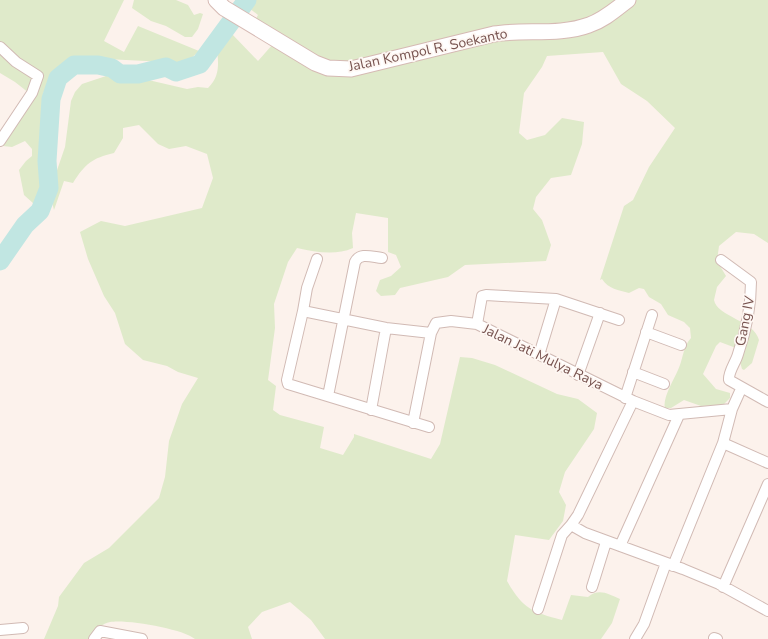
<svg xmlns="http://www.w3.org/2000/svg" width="768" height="639" font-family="'Nunito Sans',sans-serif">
	<rect width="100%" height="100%" fill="#fcf2ec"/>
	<path fill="#dfeaca" d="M0,0H124L104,41L124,52L138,26L199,51L186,63L106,59L66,63L60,69L43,93L41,129L44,158L42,181L34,204L24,195L19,170L26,161L32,156V149L25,141L12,147L3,146L30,104L29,93L15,82L0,73Z
		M134,0H176L188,5L194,15L200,13L203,14L198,29L192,37H185L166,26L151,21L132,8Z
		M239,0H768V243L754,234L736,232L719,246L717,261L726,276L717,287L714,300C717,317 754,320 759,340L752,363L744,370L742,369L736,348L720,342L716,346L703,374L716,389L730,393V398L723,405L701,406L684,400L671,408H665C662,399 674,379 678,370C683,360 683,346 691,338L690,328L684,322L668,315L661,304L649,297L644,289L639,288L629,293C619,290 608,289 602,279L600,280L624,206L633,200L649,167L675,128L647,101L621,84L603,52L547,56L542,67L524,93L519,133L527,140L545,135L562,118L584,122L582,144L571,175L551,178L536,197L533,209L542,220L551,245L546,261L465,265L448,277L400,288L395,295L381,296L376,291L380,280L391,276L401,267L396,255L388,252V218L356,213L352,233L353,248C335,256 316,252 297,248L288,262L274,304L275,328L268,380L276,386L273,410L280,415L324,427L320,448L343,455L354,437V434L431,459L440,444L460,357L472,358L495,365L557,394L578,399L597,413L594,429L565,472L559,492L566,505L563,521L549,540L515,535L507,581C523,609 532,612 562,620L571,595L588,597C599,588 608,594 620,599L612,623L601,639H325L311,620L290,602L262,612L248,627L252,639H195C184,629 126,619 110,622C103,623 92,632 89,639H44L58,606L59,597L84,563L109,548L159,498L165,477L169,441L175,424L182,404L198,378L178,372L167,366L143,360L125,344L115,313L104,296L88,259L80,232L101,221L125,226L202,208L213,178L207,154L186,146L169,149L158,144L139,125L123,128V138L114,153C92,158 85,164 73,183L64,181L54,210L51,198L54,179L65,147L71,101L75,92L82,84L106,76L144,79L187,89L198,87L208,88C221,75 218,63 217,46L231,33L258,61L273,44L253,24L258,15Z"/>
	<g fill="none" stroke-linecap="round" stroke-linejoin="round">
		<path stroke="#c1e6e2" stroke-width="19" d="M0,261L25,225L40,211L49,188L47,161L51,99L58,78L74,65H98L112,68L120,74H138L166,67L176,72L200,64L247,0"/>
		<g stroke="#d1bab4" stroke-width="12">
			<path id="minor" d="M0,47L16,62L38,76L32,93L0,141
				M721,260L751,282C751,306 746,331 738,354C736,362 728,372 729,380L768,402
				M303,311L307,288L317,259
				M477,324L482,296L486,295L556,299L619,320
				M646,332L681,345
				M539,355L556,299
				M633,372L664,384
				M578,375L600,313
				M741,389L732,409L669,415L633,401L578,515L571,525L585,533L683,569L719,584L768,611
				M328,396L355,262C360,252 372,257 382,258
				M625,398L652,315
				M371,410L386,328
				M413,423L431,333L436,323L451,321L477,324L633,401
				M429,427L288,384L287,380L303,311L386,328L431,333
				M723,443L732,409
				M620,546L679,415
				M673,566L723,443L768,463
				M592,587L606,542
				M723,587L768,484
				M538,609L562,535L571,525
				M0,630L23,628
				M714,638L717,639
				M94,639L100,631L142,639
				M635,639L644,624L666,563"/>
		</g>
		<g stroke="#d6bab4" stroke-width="17">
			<path id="secondary" d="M216,0L224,8L315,63L328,68L351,69L494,34C525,29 559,36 589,25C604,20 616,9 628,0"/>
		</g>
		<use href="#minor" stroke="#fff" stroke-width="10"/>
		<use href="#secondary" stroke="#fff" stroke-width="15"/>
	</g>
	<g text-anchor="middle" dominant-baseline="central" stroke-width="3.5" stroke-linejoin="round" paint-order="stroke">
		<g font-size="14" fill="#77534f" stroke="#fef7f3">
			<text transform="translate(428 50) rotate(-12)">Jalan Kompol R. Soekanto</text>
			<text transform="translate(745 321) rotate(-79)">Gang IV</text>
			<text transform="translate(543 357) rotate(26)">Jalan Jati Mulya Raya</text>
		</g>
	</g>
</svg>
